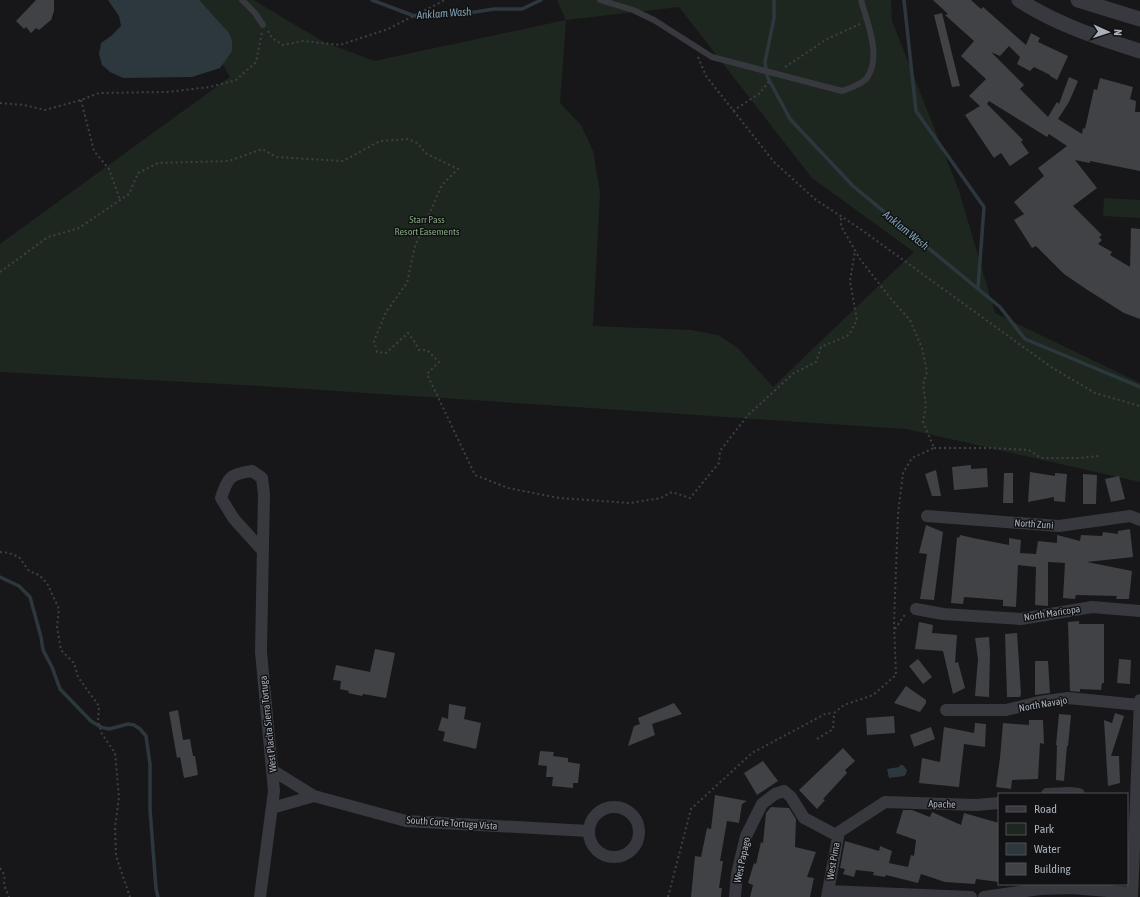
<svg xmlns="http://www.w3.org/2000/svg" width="1140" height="897" font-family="'Asap Condensed',sans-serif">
	<rect width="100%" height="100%" fill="#171719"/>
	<path fill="#1e271f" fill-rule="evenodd" d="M185,0H253L324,42L374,61L566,20L557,0H891L892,21L959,191L995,313L1140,383V482L906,429L261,386L0,372V244L230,77ZM679,7L812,178L914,252L773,387L738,348L718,335L691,330L593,326L600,193L593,151L581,125L560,103L566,20Z
		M1104,198L1140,200V218L1103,216Z"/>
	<path fill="#2c383d" d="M108,0H199L229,33L232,41V51L220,68L192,77L123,78L110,72L102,65L99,54L101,43L111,36L121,26L119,16Z
		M900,765H903L907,770L906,774L904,776L889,778L887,769L899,767Z"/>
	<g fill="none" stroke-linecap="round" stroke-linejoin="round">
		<path stroke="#2c383d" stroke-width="3.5" d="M372,0L417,17L455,15L494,9H522L541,0
			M774,0V18L765,62L767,76L790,119L853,186L1000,307L1025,339L1140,387
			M904,0L916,111L984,207L978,288
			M0,577L19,586L30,597L41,637L43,650L52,667L60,689L91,721L99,726L104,728L109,729L128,724L134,725L140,729L146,736L150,764V809L156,889L158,897"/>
	</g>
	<path fill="#414246" d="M36,0H54V11L51,20L39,30L36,28L31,33L26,27L24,29L16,21Z
		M933,0H971L981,9L983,7L1026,45L1031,33L1040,38L1038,42L1068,56L1057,80L1050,76V75L1034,67L1030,71L1017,64L1020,57L1009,46L1000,56L991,52L1024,85L1020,89L1048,117L1057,102L1059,104L1069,77L1078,81L1069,102L1058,119L1082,134L1083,128L1085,129L1094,89L1097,90L1100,78L1133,87L1130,99L1136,101L1135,112H1140V171L1090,161V163L1075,160L1097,188L1073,206L1102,235L1099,237L1102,240L1098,244L1112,252L1110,255L1130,267L1131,228L1140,229V319L1124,313L1086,289L1064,274L1036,246L1032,248L1014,220L1024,214L1014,202L1044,176L1038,168L1067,146L1049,134L1047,137L989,101L987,104L1023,140L1021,142L1029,153L1010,166L1001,153L994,158L965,115L980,106L969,96L986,79L961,56L974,41L945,15L948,14Z
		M942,13L956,70L960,86L952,87L934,15Z
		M971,465V469L987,468L988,487L954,490L952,467Z
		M936,470L941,496H932L925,474Z
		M1030,472L1055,476V473L1067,474L1065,502L1054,501V497L1028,502Z
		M1004,473H1013V503H1003Z
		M1083,474L1097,475L1096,504H1083Z
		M1119,476L1125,499L1111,502L1105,479Z
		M926,525L943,532L934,600L920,599L927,554L919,553Z
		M1130,529L1133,557L1087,562L1132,571L1129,599H1116L1117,596L1076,595L1075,599L1063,598L1065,563L1048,562V606L1035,605L1036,567L1018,565L1016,607L1003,606V600L964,597L963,604L951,603L957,537L959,538L960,535L973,538L1009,545V538L1021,540L1020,553L1036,554L1038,541L1057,543V535L1080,541L1081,535L1102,536L1103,532L1118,534V531Z
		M1079,621V624H1104V683H1102L1101,690L1080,689V692L1070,691L1068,622Z
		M919,622L933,625L932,633L957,635L955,663L958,662L965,688L953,694L943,651L915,649Z
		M1017,633L1021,694L1020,697H1007L1005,634Z
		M989,637L990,653L989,697L975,696L978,659L975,638Z
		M375,649L395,653L386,698L363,694L362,696L348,693L349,691L340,689L341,681L333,680L336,665L370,672Z
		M918,659L932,677L923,684L909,666Z
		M1119,659L1131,660L1130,684L1117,683Z
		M1035,661H1048L1050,693L1035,695Z
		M906,686L926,700V703L920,712L894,703Z
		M674,703L682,714L652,724L655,735L628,746L634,726L640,724L638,718Z
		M449,704L466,707L464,719L481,723L476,749L443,741L445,732L438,730L442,717L448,719Z
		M178,710L183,740L190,739L193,756H195L198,775L184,778L180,757L177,758L169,712Z
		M1115,713L1124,716L1111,756H1119L1120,783L1108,786L1104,720L1112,723Z
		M1059,714L1071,715L1068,746H1067L1064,781L1056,780L1057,745H1056Z
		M894,716L895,733L867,735L866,718Z
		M1029,720H1043L1044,744L1040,743L1038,779L1012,780L1011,789L996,787L1000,758L1003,723L1029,725Z
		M975,723L986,724L985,747L964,744L959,787L919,783L922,758L940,762L944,727L974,733Z
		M931,727L935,739L914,747L910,735Z
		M843,748L855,761L845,770L847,773L823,799L825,800L817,809L799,790Z
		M540,751L554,752L553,756L568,758V762L580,764L578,783H573V788L552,786L553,777H546L547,766L538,765Z
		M763,761L778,781L757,795L744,773Z
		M715,795L747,801L742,804L739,823L727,821L720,861H723L719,888H722L721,897H691L695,856L701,857L707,828L711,829Z
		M771,807L789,808L796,819L795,847L816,852L807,877L814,878L810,897H750L753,885L748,883L754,863L756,864L761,842L763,843L766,813Z
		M903,810H912L930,817L932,812L961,825L964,813L999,823V882L976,879L975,884L945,882L921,874L918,883L886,875L885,877L873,875L874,872L856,870L854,877L843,874L845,869L840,868L845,841L879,851L880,846L892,851L889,863L908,867L911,855L914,856L916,840L896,833Z"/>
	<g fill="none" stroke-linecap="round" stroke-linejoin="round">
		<path stroke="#3e4045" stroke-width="2" stroke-dasharray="2 3" stroke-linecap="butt" d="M268,31L272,38L283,45L303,41L340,45L388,29L445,0
			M698,57L706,76L774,162L816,200L859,228L1051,367L1095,393L1140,406
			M785,67L827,39L860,24
			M81,100L94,151L109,169L120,200
			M0,103L24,105L45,110L81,100L99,93L167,92L210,87L236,80L256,62L262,32
			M733,111L760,93L770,80
			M0,272L48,237L79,228L129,194L138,173L158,163L229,161L262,149L276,157L343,161L380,141L408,139L417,143L427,154L458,169L442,185L415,246L407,283L386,312L374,341L377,352L386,353L408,333L414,341L419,350H427L439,362L427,374L475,475L508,488L559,498L630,503L661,498L666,495L672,492L690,498L719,463L720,451L748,415L794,373L816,362L821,347L849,335L857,320L850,281L855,251
			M934,448H990L1029,450L1041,458H1080L1099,456
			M0,552L9,553L19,557L29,571L39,575L47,583L59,609L57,627L61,650L74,663L78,677L99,706L98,721L102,734L115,753L119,797L115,827L116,856L130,897
			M895,629L906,613
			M817,739L833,729L834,713L844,705L873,695L896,675L894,624L898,514L903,473L912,458L934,448L923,422L926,405L923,385L927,372L922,348L910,320L891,299L860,259L841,226V216
			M0,868C8,879 2,878 5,887C6,891 8,893 9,897
			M668,897L691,809L752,753L825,714L833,713"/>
		<path stroke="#38393e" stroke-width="6" d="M242,0L255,13L263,25
			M600,0L633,10L654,20L712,57L842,91C850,88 861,85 867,78C882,56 867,22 861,0"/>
		<path stroke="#38393e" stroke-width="12" d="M927,516L1059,526L1130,516L1140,520
			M916,609L943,614L1021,619L1092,607L1140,611
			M946,710H1006L1039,702L1068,698L1140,705
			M272,770L314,796
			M1047,794L1070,793L1079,794
			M589 832a25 25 0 1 1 50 0a25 25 0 1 1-50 0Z
			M272,808L314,796L406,821L588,831
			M828,891L971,897
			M260,897L274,791L261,652L264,494L262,478L252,471C230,474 228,477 221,498L234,519L263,551
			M735,897L737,874L746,836L762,804L775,794L784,791L791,797L804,818L838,836
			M827,897L839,832L885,802L976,805L999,803
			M984,897L1040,889L1071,888L1132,893
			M1132,897L1140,700"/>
		<path stroke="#38393e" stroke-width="15" d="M1019,0C1056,24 1098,38 1140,51
			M1078,0L1140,19"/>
	</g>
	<g text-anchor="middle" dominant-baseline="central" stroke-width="3" stroke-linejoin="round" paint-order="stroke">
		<g font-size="10" fill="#82a47f" stroke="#121214">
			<text x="427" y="219">Starr Pass<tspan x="427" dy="12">Resort Easements</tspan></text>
		</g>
		<g font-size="10" fill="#a9b0b9" stroke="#121214">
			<text transform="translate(1034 524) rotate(4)">North Zuni</text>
			<text transform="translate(1052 613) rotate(-9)">North Maricopa</text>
			<text transform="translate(1043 704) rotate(-10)">North Navajo</text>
			<text transform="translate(268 724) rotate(-96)">West Placita Sierra Tortuga</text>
			<text transform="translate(942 804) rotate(2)">Apache</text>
			<text transform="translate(452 823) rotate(4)">South Corte Tortuga Vista</text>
			<text transform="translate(742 860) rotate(-78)">West Papago</text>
			<text transform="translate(833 861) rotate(-80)">West Pima</text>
		</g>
		<g font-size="11" font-style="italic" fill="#7fa2b4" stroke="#121214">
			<text transform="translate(444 13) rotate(-4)">Anklam Wash</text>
			<text transform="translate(906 230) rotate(39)">Anklam Wash</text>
		</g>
	</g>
	<rect x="998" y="793" width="130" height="92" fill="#121214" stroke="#4e5156"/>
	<rect x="1006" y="806" width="20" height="6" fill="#38393e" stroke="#4e5156"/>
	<text x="1034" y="813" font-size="12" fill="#a9b0b9">Road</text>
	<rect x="1006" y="823" width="20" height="12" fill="#1e271f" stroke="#4e5156"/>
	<text x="1034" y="833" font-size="12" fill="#a9b0b9">Park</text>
	<rect x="1006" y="843" width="20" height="12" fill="#2c383d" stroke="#4e5156"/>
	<text x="1034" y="853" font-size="12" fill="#a9b0b9">Water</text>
	<rect x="1006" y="863" width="20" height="12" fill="#414246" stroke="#4e5156"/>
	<text x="1034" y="873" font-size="12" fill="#a9b0b9">Building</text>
	<g transform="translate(1108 32) rotate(93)" stroke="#121214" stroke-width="3" paint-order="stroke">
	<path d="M0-3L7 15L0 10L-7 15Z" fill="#a9b0b9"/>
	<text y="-6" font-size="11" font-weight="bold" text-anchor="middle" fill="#a9b0b9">N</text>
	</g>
</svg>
